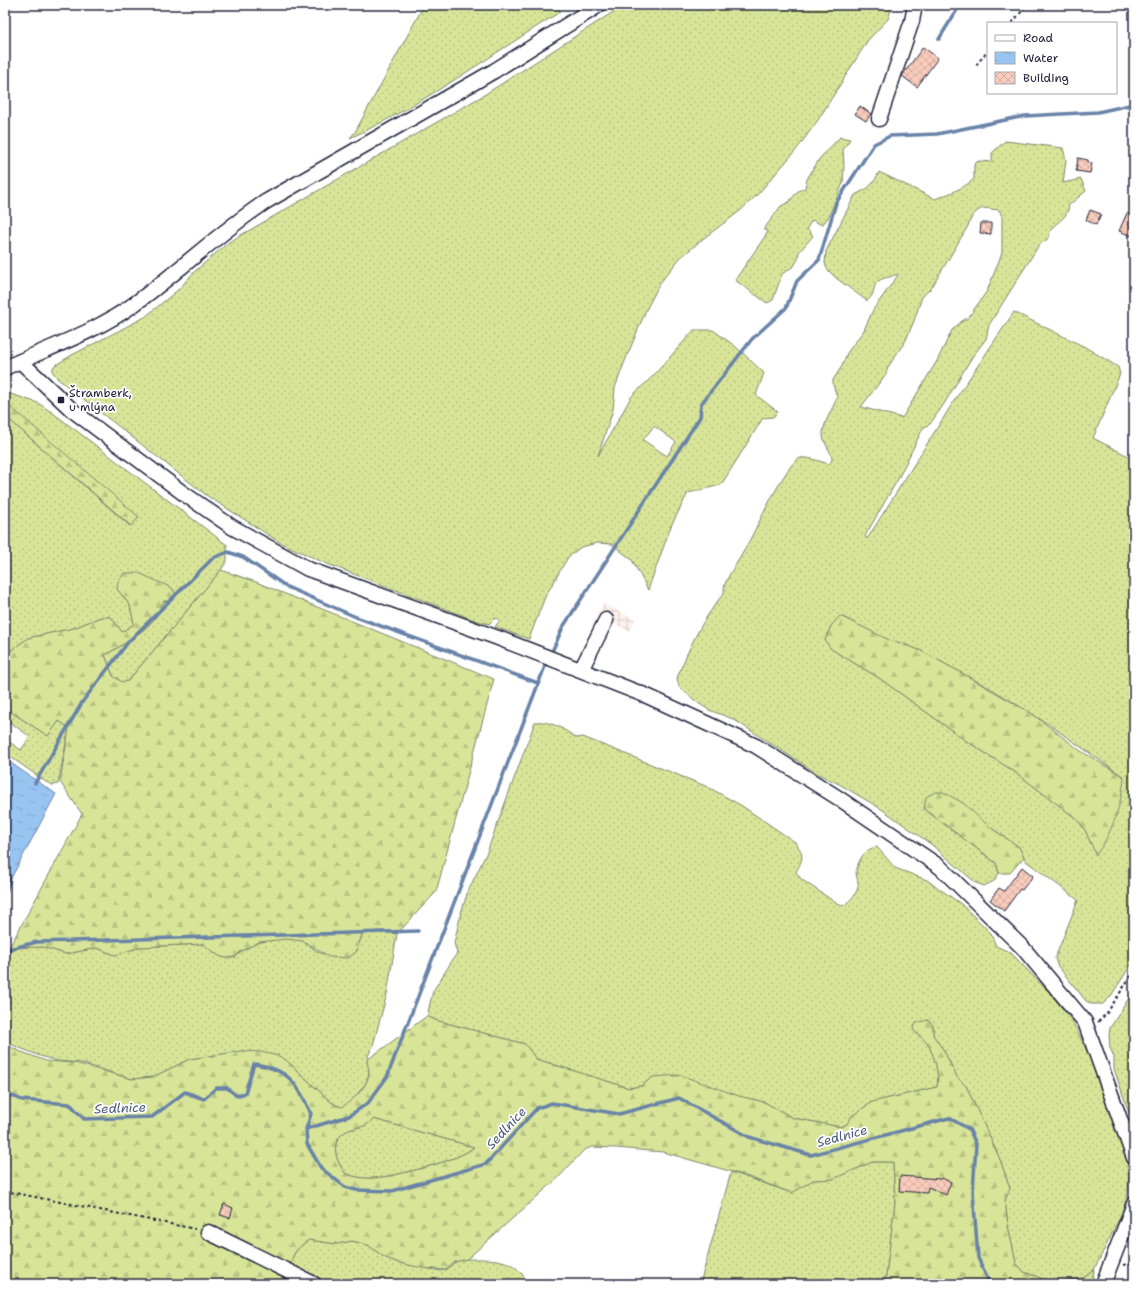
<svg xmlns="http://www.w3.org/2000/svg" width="1139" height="1289" font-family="'Shantell Sans',sans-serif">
	<defs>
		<pattern id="industrial-grid" width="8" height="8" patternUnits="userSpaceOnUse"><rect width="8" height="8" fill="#fdf0eb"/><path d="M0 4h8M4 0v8" fill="none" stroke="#d9ceca"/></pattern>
		<pattern id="grass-dots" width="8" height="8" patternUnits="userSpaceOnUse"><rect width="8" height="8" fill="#d8e598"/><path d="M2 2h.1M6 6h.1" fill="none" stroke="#b9c484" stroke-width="1.8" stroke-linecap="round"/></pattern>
		<pattern id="forest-firs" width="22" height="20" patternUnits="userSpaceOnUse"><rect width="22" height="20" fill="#d8e598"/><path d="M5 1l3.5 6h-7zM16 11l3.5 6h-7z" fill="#b9c484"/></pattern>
		<pattern id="water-ripples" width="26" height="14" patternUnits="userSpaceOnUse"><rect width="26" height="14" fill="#98c4f1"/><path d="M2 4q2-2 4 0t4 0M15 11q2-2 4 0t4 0" fill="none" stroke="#83a8d0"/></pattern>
		<pattern id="building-cross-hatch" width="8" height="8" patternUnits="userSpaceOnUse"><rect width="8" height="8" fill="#f9ccbb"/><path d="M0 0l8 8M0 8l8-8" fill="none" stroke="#d5afa2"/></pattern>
	</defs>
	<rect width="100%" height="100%" fill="#fff"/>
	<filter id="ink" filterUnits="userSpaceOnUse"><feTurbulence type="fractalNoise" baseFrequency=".025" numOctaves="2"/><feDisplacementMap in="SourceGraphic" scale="8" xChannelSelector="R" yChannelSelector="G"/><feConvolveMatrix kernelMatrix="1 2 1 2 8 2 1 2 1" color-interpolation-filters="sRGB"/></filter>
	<g filter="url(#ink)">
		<path fill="url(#industrial-grid)" d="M603,604L635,619L630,631L597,616Z"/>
		<path fill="url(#grass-dots)" stroke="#7d846a" fill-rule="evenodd" d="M424,5H557L560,12C491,55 424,104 350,138L355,132Z
			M624,5H886L891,10L888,19L868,40L818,120L797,149L757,195L740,211L704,238L680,258L660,283L646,310L623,366L615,388L613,410L598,456L631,397L654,375L694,330H713L735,346L764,373L756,395L778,412L773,417L763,418L721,485L688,493L671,526L648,590L632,560L612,544L597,543L581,547L568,557L545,597L529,639L495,627L500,620L495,618L489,624L477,621L325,563L281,543L206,495L58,379L52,371L54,366L72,355L145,317L179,289L194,272L229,242L484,95ZM654,426L676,442L667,456L643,440Z
			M840,137L850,139L843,150L844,164L843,183L828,218L822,225L812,220L807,228L813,236L799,252L798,259L794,266L782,274L773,300L767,303L735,280L768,232L764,229L781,206L789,202L798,191L805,188L807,179L820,158Z
			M1005,141L1063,148L1066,160L1063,183L1081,179L1086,191L1069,205C1067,224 1050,220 1049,238L1039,245L989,325L986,339L972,357L944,404L930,424L923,428L898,479L865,536L867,539L956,398L1014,312L1085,347L1118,367L1120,374L1093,438L1134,459V960L1111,996L1103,1004H1091L1086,1001L1057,965L1055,958L1078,900L1026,861L1019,847L991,828L924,809L996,863L999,873L994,881L984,886L976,883L932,845L883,810L839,784L818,774L733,719L709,710L698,703L679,687L677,678C689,647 703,618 724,593C724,589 724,587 725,584C730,571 739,561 745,549C754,533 785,466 798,459C805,455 821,462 829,464L832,460C832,451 824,445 823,436C822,423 834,409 837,396L833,385V380L842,366L847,353L864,330L873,310L898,275C893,274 893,277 889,277C868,281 879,292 867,301L836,278L827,269L825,263L826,251L855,195L868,188L875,180L879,172L935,199C948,194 963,189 974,179V165L978,161L992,162V153ZM983,208L999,210L1002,216V253L987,291L968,318L962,321L952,330L937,361L902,418L861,407L886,374L888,367L906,340L914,321L922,297L932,287L968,226C971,217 974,212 983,208ZM841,616L889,641L904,644L921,651L995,691L1048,724L1124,777L1096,854L1085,830L1077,819L1015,772L965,740L879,678L831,649L825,640L831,626Z
			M5,392L38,403L53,413L227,545V561L221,570L128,681L122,682L113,676L105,655C121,646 147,631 157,615C160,610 160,605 164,601H172L176,595L117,589L130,605L134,624L122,632L111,617H101L74,628L28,638L5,655V416L130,526L5,403Z
			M5,708L48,736L59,721L69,728L58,784L53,785L46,782L5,753V739L21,750L30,737L10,722L5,729Z
			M535,722C549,720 565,729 576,738L583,737L708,787L742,806L795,842C805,855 803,859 796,872L801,879L839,905H845C851,899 856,895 858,887C859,882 856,877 856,872C858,860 865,848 877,847L895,868L927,880L961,904L990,932L996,946L1011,953L1049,992L1073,1022L1101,1080L1126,1156L1129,1173L1128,1193L1122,1213L1094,1270L1083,1278L1054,1283L1024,1272L1016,1263L1008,1226L1005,1200L1010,1188L999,1157L966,1086L957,1077L944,1051L933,1035V1025L913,1030C917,1034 923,1038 927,1043C934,1053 940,1075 937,1087L872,1102L852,1116L847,1124L841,1127L793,1118L764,1102L653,1077L641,1086L629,1088L536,1059L525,1044L435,1020L427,1016L433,991L457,953L454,943L461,913L468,891L487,852Z
			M382,931L397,934L387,994L373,1045L368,1056L369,1073L366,1083L351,1102L342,1107L336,1105L331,1102L286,1060L273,1055L242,1051L190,1059L153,1077L132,1079L81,1063L57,1061L40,1056L5,1042V948L43,947L66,954L97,948L115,955L140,947L203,944L219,956L236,957C250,941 282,934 303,941C310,943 314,952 321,953C332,955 345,953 356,952L363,932Z
			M1134,990V1127L1114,1069V1057L1110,1048L1109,1035L1110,1028Z
			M374,1119L474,1147C462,1160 393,1177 374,1178C365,1179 355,1177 346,1174C334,1160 328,1136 352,1129C363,1126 365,1127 374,1119Z
			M872,1162H893L895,1203L885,1284H700L731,1172L792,1193L813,1180L833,1179Z
			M309,1240L337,1244L352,1241L368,1245L384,1257L399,1263L441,1271C448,1270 449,1266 454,1263C460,1259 469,1259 476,1259C499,1259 517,1260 528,1284H318L290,1267C292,1253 298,1247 309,1240Z"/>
		<path fill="url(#forest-firs)" stroke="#7d846a" fill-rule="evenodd" d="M6,403L139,517L131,526L5,416Z
			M221,570L256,582L494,679L436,892L397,934L382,931L363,932L356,952L348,958L329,957L303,941L286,939L259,942L240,952L236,957L226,958L219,956L203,944L140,947L115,955L97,948L66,954L43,947L9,948L82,814L60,782L69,728L59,721L48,736L5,708V655L28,638L74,628L101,617H111L122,632L134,624L130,605L117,589L118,582L124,573H139L172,588L176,595L172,601H164C160,605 160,610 157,615C147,631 121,646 105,655L113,676L122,682L128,681Z
			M840,616L889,640L904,644L921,651L960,672L1031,713L1081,751L1124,777C1122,803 1112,834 1096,855L1085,830L1077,819L1015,772L965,740L879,678L831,649L825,640L831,626Z
			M935,792H943L963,803L991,828L1019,847L1024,857L1010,873H999L996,863L924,809L926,797Z
			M427,1016L435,1020L525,1044L536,1059L629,1088L641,1086L653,1077L680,1075L739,1096L764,1102L793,1118L841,1127L847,1124L852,1116L872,1102L937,1087C940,1075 934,1053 927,1043C923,1038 917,1034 913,1030L916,1023L928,1020L933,1025V1035L944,1051L957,1077L966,1086L999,1157L1010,1188L1005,1200L1008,1226L1016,1263L1024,1272L1054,1283L1083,1278L1094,1270L1092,1284H885L895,1203L893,1162H872L833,1179L813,1180L792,1193L743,1175L663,1152L616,1148L592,1147L584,1150L558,1178L467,1259L455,1262L446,1270L423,1268L399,1263L384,1257L368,1245L352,1241L337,1244L309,1240C298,1247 292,1253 290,1267L318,1284H5V1044L19,1051L46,1061L75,1063L132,1079L153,1077L190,1059L242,1051L261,1052L279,1056L286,1060L331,1102L336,1105L342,1107C353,1100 369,1086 369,1072C369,1068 367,1064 367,1060ZM374,1119L474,1147C462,1160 393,1177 374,1178C365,1179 355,1177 346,1174C334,1160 328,1136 352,1129C363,1126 365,1127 374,1119Z"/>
		<path fill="url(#water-ripples)" stroke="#6983a8" d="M5,759L56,794L8,884L5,882Z"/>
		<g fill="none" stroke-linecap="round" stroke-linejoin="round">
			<path stroke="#6983a8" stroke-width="3.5" d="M939,39L960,5
				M550,656L563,627L700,417L701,404L752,339L786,308L797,281L819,260L836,203L874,144L890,136L937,134L1025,116L1098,112L1134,104
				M35,783L83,701L129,641L213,558L228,552L243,557L287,587L356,617L538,683
				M5,896L10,878
				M5,950L37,942L418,931
				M5,1093L22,1100L70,1104L84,1119L152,1117L185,1092L204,1099L216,1088H227L237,1096L245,1093L254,1064C289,1069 298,1084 311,1114L306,1129L307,1144L321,1168L345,1187L356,1190L392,1191L486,1164L537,1108L552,1103L619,1114L679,1098L749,1137L811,1155L949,1118L969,1129L976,1144L973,1192L978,1258L990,1284
				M306,1129L349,1116L368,1103L387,1077L547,661
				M1126,1284L1134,1279"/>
		</g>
		<path fill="url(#building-cross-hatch)" stroke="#22223b" d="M923,47L938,58L917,87L902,76Z
			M860,106L871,114L866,121L855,114Z
			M1078,158L1088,160V162L1092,163L1090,173L1076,171Z
			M1090,210L1101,214L1096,225L1086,220Z
			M1127,213L1134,216V237L1119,231Z
			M981,223H991V234L980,233Z
			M1022,867L1033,876L1022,890L1020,889L1004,911L990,900L999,888L1004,891Z
			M900,1176L940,1179L941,1178L951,1182L946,1195L928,1187L927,1193L899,1191Z
			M224,1204L233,1208L230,1218L220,1215Z"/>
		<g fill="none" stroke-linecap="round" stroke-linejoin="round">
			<g stroke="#22223b" stroke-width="17">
				<path id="minor" d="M879,119L912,21L915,5
					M20,361L72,410L183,493L232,527L308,569L498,638L647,696L756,746L840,799L940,867L1023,948L1085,1022L1134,1158
					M5,368C47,348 94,333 133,305C179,272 219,232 267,201L494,71L599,5
					M581,670L606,620
					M208,1232L314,1284
					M1103,1284L1134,1204"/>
			</g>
			<path stroke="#22223b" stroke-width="2" stroke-dasharray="3 3" stroke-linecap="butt" d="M1012,23L1027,5
				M976,65L988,51
				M1098,1022L1107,1013L1134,971
				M5,1191L195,1229
				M1123,1265L1134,1263"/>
			<use href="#minor" stroke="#fff" stroke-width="14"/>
		</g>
	</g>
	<rect fill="#22223b" stroke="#fff" stroke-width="1.5" x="57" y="396" width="8" height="8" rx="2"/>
	<g text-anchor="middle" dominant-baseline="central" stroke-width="3.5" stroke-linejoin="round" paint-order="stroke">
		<g font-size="12" fill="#22223b" stroke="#fff" text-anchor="start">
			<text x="69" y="393">Štramberk,<tspan x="69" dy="14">u mlýna</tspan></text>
		</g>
		<g font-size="13" font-style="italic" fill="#4b5b7b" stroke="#fff">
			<text transform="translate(120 1108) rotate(-2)">Sedlnice</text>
			<text transform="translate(506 1128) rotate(-47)">Sedlnice</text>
			<text transform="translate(842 1136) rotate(-15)">Sedlnice</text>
		</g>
	</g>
	<rect width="1139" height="1289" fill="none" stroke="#fff" stroke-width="20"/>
	<rect x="10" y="10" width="1119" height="1269" fill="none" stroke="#22223b" stroke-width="1.5" filter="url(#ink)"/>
	<rect x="987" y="22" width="130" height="72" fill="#ffffff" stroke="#a7a7b1"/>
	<rect x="995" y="35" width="20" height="6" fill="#ffffff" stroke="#a7a7b1"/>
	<text x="1023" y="42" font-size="12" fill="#22223b">Road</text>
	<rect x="995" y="52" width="20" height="12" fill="url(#water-ripples)" stroke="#a7a7b1"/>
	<text x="1023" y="62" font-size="12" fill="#22223b">Water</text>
	<rect x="995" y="72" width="20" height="12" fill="url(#building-cross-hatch)" stroke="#a7a7b1"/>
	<text x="1023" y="82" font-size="12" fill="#22223b">Building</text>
</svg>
